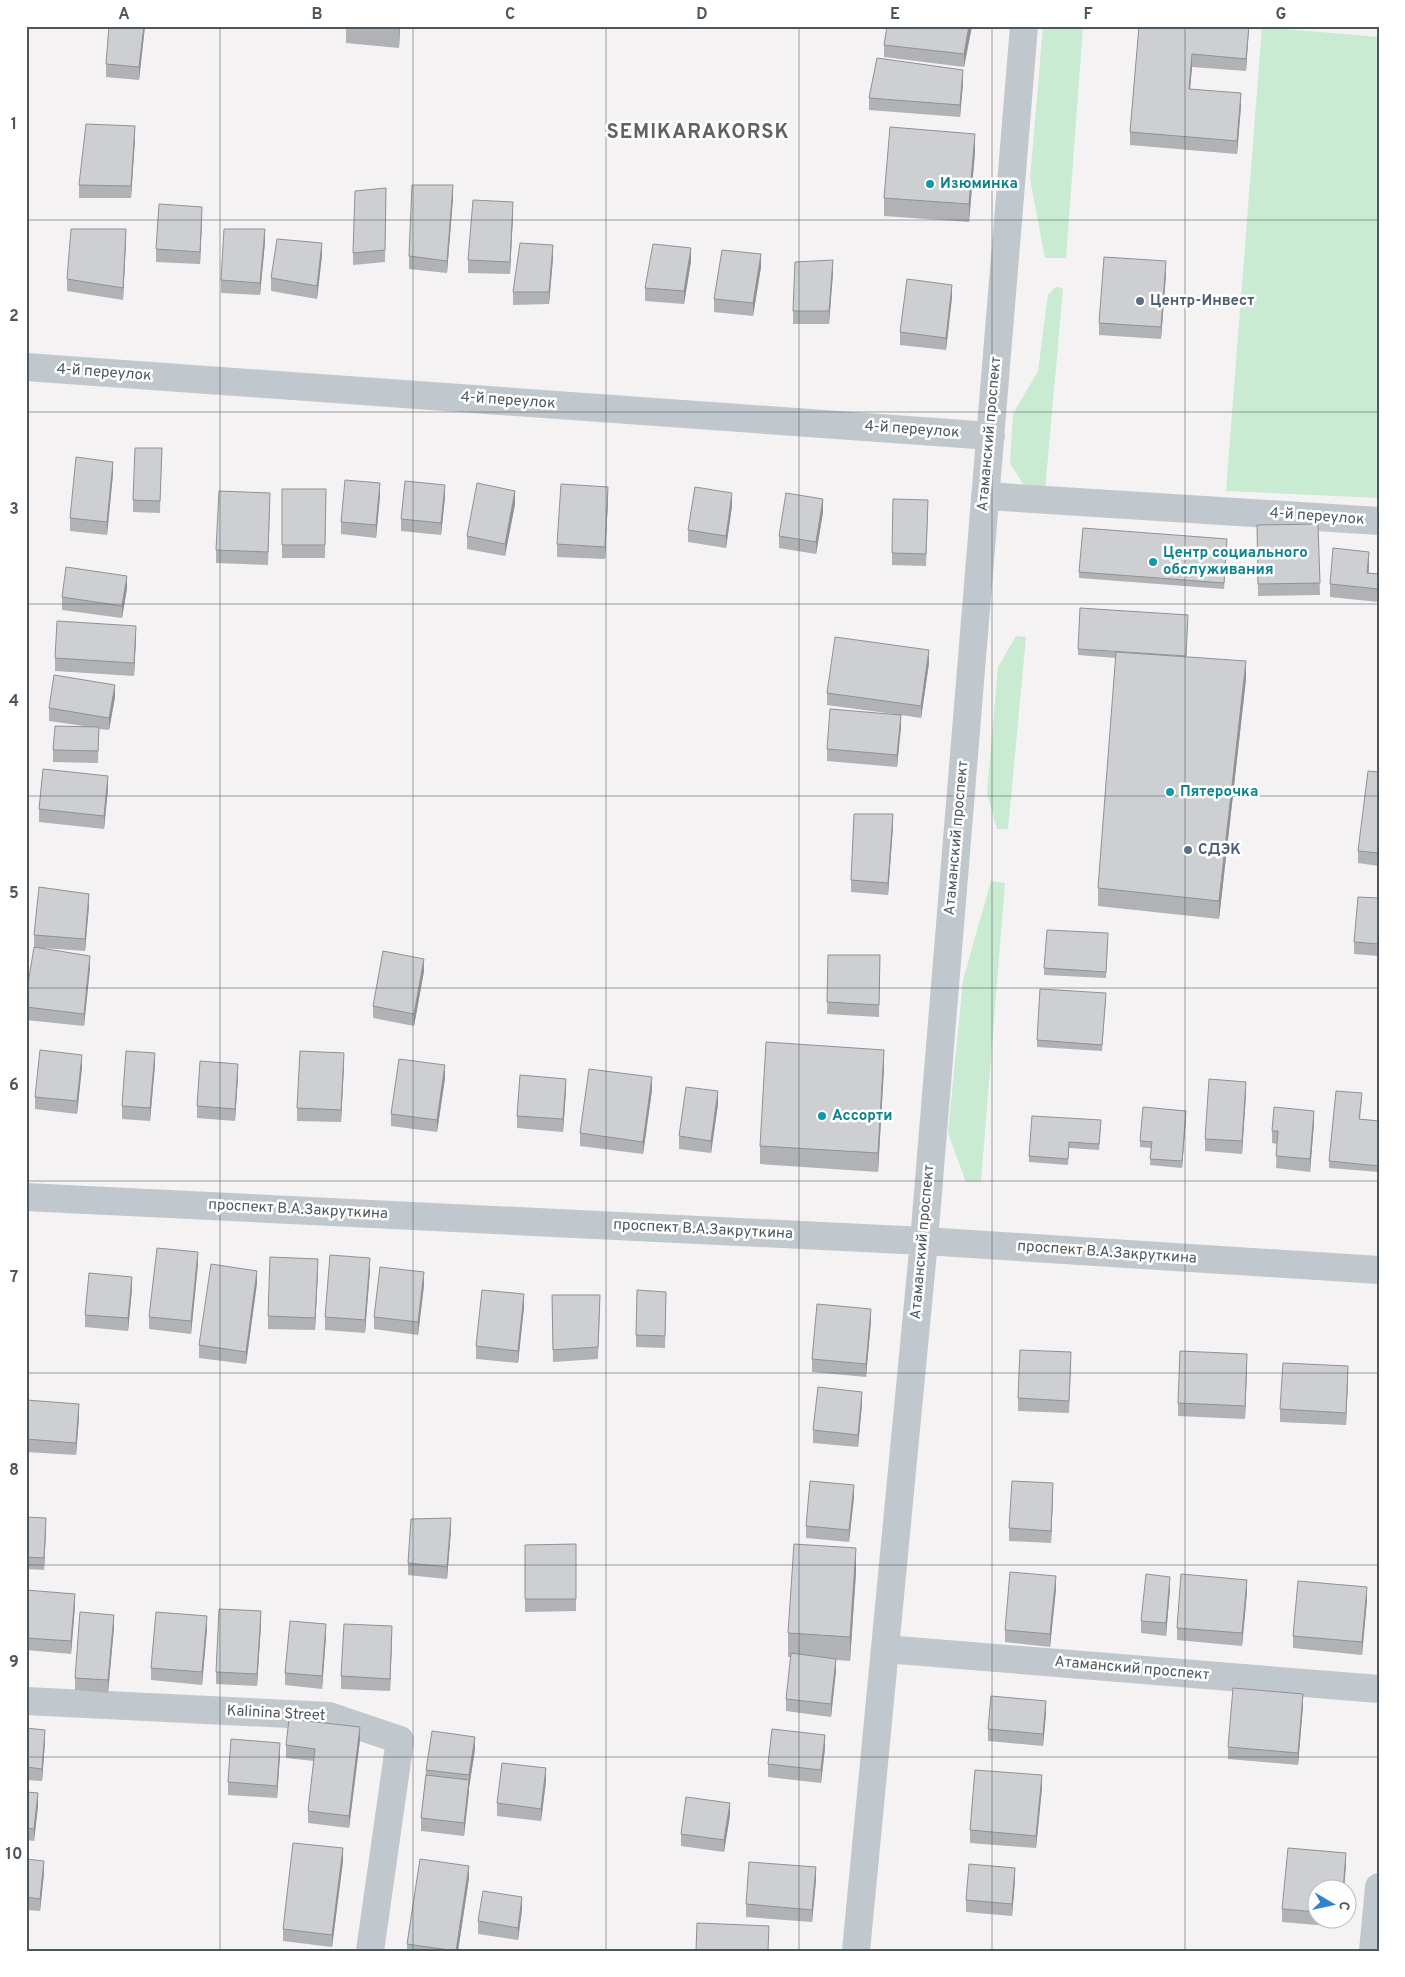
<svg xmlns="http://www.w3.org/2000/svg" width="1405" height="1977" font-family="Overpass,sans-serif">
	<rect width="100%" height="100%" fill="#f4f2f3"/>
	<path fill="#c8ebd2" d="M1043,26H1083L1066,258H1045L1030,179Z
		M1262,27L1379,37V498L1226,491Z
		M1056,287L1063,288L1045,491L1026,489L1010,463L1013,414L1038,371L1048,295Z
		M1016,636L1026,637L1008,829H997L987,793L998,667Z
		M991,881L1005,883L981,1182H966L948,1133L963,980Z"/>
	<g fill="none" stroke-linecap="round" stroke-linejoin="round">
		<path stroke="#c0c7cd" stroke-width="28" d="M26,367L991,436
			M985,496L1379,521
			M26,1197L924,1241L1379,1270
			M885,1649L1379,1689
			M26,1701L329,1716L400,1740L370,1951
			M856,1951L924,1241L1024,26
			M1373,1951L1379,1887"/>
	</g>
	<path fill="#b0b2b5" d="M145,26L139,80L106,77V64Z
		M346,26H400L399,48L346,43Z
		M972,26L964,67L884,57V45Z
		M1139,26H1249L1246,71L1192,67L1190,89L1241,106L1237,154L1130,145V132Z
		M963,83L960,117L869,110V98Z
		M135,139L131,198H79V185Z
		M975,152L969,222L884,216V198Z
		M386,188L385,262L353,265V253Z
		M453,198L447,273L409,269V256Z
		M513,215L510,274L468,273V260Z
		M202,219L200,264L156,262V249Z
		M126,241L123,300L67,291V279Z
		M265,242L260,295L221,293V280Z
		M322,255L317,299L271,291V278Z
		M553,258L549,304L513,305V292Z
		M691,261L684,304L645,301V288Z
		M761,267L753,316L714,312V299Z
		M833,273L829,324H793V311Z
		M1166,274L1161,339L1099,335V323Z
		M952,297L946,350L900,345V332Z
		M162,448L160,513L133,512V500Z
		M113,474L107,535L70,531V518Z
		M282,489H326L325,558H282Z
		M380,496L376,538L341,534V522Z
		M445,497L441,535L401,531V519Z
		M608,499L605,559L557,557V544Z
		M515,504L505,556L467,549V536Z
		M270,505L268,565L216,563V550Z
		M732,506L726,548L688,542V530Z
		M823,512L816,554L779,548V536Z
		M928,512L926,566L892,565V553Z
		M1318,524L1320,595L1258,596L1257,525Z
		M1227,545L1224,589L1079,578V572Z
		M1369,564V573L1379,574V602L1330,597V584Z
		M127,588L122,618L62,610V597Z
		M136,638L134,676L55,671V658Z
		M1078,649L1186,657L1246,679L1219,919L1098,906V888L1116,658L1078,655Z
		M929,663L921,718L901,715V727L897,767L827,761V749L894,714L827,705V693Z
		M115,697L109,730L99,729L98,763L53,762V750L84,726L49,721V708Z
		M1379,772V866L1358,863V851Z
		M108,789L104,829L39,822V809Z
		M893,826L888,895L851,892V880Z
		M1379,898V956L1354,954V942Z
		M89,906L85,951L43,948L90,968L84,1026L26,1020V996L34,948V935Z
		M1108,939L1106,978L1044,975V968Z
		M828,955H880L879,1017L827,1014Z
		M424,971L414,1026L373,1018V1006Z
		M1106,999L1102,1051L1037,1047V1040Z
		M155,1065L150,1121L122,1119V1106Z
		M344,1065L341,1122L297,1121V1108Z
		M82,1067L77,1114L35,1109V1097Z
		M884,1068L878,1172L760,1164V1146Z
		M238,1076L235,1121L197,1118V1106Z
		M445,1078L437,1132L391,1126V1114Z
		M652,1090L643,1154L580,1146V1133Z
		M566,1091L563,1132L517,1128V1116Z
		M1246,1094L1242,1154L1205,1151V1139Z
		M1362,1099L1360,1119L1379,1121V1172L1329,1168V1161Z
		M718,1104L711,1153L679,1149V1136Z
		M1186,1117L1182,1168L1150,1165L1151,1148L1140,1147V1141Z
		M1314,1123L1310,1172L1276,1168L1277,1144L1272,1143V1131Z
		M1101,1126L1099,1150L1069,1148L1068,1165L1029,1162V1156Z
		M198,1264L191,1334L149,1329V1317Z
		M370,1270L365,1333L325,1330V1317Z
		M318,1271L315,1330L268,1329V1316Z
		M257,1283L246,1364L199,1358V1345Z
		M424,1285L418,1335L374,1329V1317Z
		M132,1289L128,1331L85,1327V1315Z
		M552,1295L600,1307L598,1359L553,1362Z
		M666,1304L665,1348L636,1347V1335Z
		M524,1307L518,1363L476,1359V1346Z
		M871,1321L866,1377L812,1372V1359Z
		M1071,1364L1069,1413L1018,1411V1398Z
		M1247,1367L1245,1419L1178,1416V1403Z
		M1348,1379L1346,1425L1280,1422V1409Z
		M26,1400L79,1417L76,1455L26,1452Z
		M862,1404L858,1447L813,1443V1430Z
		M1053,1495L1051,1543L1009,1541V1528Z
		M854,1497L849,1542L806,1538V1526Z
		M26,1517L46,1530L44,1570L26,1569Z
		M451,1530L447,1579L408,1575V1563Z
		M576,1544V1611L525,1612V1545Z
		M856,1572L850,1661L836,1660V1671L831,1717L786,1711V1699L791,1657H788V1633Z
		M1056,1589L1050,1647L1005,1642V1630Z
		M1170,1589L1166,1636L1141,1633V1621Z
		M26,1590L75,1606L71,1654L26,1650Z
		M1247,1592L1242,1646L1177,1640V1628Z
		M1367,1600L1362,1655L1293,1648V1636Z
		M261,1624L257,1686L216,1684V1672Z
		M114,1627L108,1693L75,1690V1678Z
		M207,1629L202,1685L151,1680V1668Z
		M326,1636L322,1689L285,1685V1673Z
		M392,1638L390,1691L341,1689V1676Z
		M1303,1706L1298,1765L1228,1759V1747Z
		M1046,1713L1043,1746L988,1741V1729Z
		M26,1728L45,1742L42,1781L26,1780Z
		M360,1740L349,1828L308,1823V1811L314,1761L286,1758V1745Z
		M825,1748L821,1783L768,1777V1764Z
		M475,1749L469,1788L464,1836L421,1831V1818L426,1770Z
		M280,1755L277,1798L228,1795V1782Z
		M546,1781L541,1821L497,1816V1803Z
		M1042,1788L1036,1848L970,1843V1830Z
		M26,1792L38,1806L34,1841L26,1840Z
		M730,1815L724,1852L681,1846V1834Z
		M26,1859L44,1873L40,1911L26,1910Z
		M343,1861L332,1947L283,1941V1929Z
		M1346,1866L1318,1890V1920H1342L1341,1927L1282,1922V1909Z
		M469,1878L458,1951H407V1944Z
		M816,1880L812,1922L746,1917V1904Z
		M1015,1880L1012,1916L966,1912V1900Z
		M522,1909L518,1940L478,1934V1921Z"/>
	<path fill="#909194" d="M144,26H145L139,80V67Z
		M399,26H400L399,48Z
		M969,26H972L964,67V54Z
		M1249,26L1246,71V59Z
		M1192,54V67L1189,101V89Z
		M963,70V83L960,117V105Z
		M1241,93V106L1237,154V141Z
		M135,126V139L131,198V186Z
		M975,134V152L969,222V204Z
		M453,185V198L447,273V261Z
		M513,202V215L510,274V262Z
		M202,207V219L200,264V252Z
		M126,229V241L123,300V288Z
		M265,229V242L260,295V283Z
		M322,243V255L317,299V286Z
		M553,245V258L549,304V292Z
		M691,248V261L684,304V291Z
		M761,254V267L753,316V303Z
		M833,260V273L829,324V311Z
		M1166,261V274L1161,339V327Z
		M952,285V297L946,350V338Z
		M113,462V474L107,535V522Z
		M380,483V496L376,538V525Z
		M445,485V497L441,535V523Z
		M608,487V499L605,559V547Z
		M515,491V504L505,556V544Z
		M732,493V506L726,548V536Z
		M823,499V512L816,554V542Z
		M1369,552V564L1367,585V573Z
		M127,576V588L122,618V606Z
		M136,626V638L134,676V663Z
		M929,650V663L921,718V706Z
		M1246,661V679L1219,919V901Z
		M115,685V697L109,730V718Z
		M901,715V727L897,767V755Z
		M108,776V789L104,829V816Z
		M893,814V826L888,895V883Z
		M89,894V906L85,951V939Z
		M90,956V968L84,1026V1014Z
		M424,959V971L414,1026V1014Z
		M884,1050V1068L878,1172V1153Z
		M155,1053V1065L150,1121V1108Z
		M344,1053V1065L341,1122V1110Z
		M82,1055V1067L77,1114V1101Z
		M238,1064V1076L235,1121V1109Z
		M445,1065V1078L437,1132V1120Z
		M652,1077V1090L643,1154V1142Z
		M566,1079V1091L563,1132V1119Z
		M1246,1082V1094L1242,1154V1141Z
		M718,1091V1104L711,1153V1141Z
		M1186,1111V1117L1182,1168V1161Z
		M1314,1111V1123L1310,1172V1159Z
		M198,1252V1264L191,1334V1321Z
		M370,1258V1270L365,1333V1320Z
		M318,1259V1271L315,1330V1318Z
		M257,1271V1283L246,1364V1352Z
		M424,1272V1285L418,1335V1322Z
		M132,1277V1289L128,1331V1318Z
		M524,1294V1307L518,1363V1351Z
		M871,1309V1321L866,1377V1364Z
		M1247,1354V1367L1245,1419V1406Z
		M1348,1366V1379L1346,1425V1413Z
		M862,1392V1404L858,1447V1435Z
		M79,1404V1417L76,1455V1443Z
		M1053,1483V1495L1051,1543V1531Z
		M854,1485V1497L849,1542V1530Z
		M46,1518V1530L44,1570V1558Z
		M451,1518V1530L447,1579V1567Z
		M856,1548V1572L850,1661V1637Z
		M1056,1576V1589L1050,1647V1634Z
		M1170,1577V1589L1166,1636V1623Z
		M1247,1580V1592L1242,1646V1633Z
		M1367,1587V1600L1362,1655V1642Z
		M75,1594V1606L71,1654V1641Z
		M261,1611V1624L257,1686V1674Z
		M114,1615V1627L108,1693V1680Z
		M207,1616V1629L202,1685V1672Z
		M326,1624V1636L322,1689V1676Z
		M392,1626V1638L390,1691V1679Z
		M836,1659V1671L831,1717V1704Z
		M1303,1694V1706L1298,1765V1753Z
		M1046,1701V1713L1043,1746V1734Z
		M360,1727V1740L349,1828V1816Z
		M45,1730V1742L42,1781V1769Z
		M825,1735V1748L821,1783V1770Z
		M475,1737V1749L469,1788V1775Z
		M280,1743V1755L277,1798V1786Z
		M546,1768V1781L541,1821V1809Z
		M1042,1775V1788L1036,1848V1836Z
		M469,1780V1792L464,1836V1823Z
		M38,1793V1806L34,1841V1829Z
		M730,1803V1815L724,1852V1840Z
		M343,1848V1861L332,1947V1935Z
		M1346,1853V1866L1344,1890H1343Z
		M44,1861V1873L40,1911V1899Z
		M469,1866V1878L458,1951H456Z
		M816,1867V1880L812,1922V1910Z
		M1015,1868V1880L1012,1916V1904Z
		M522,1897V1909L518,1940V1928Z"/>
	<path fill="#cdcfd3" stroke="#909194" d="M109,26H144L139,67L106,64Z
		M365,26H399V29Z
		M887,26H969L964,54L884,45Z
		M1139,26H1249L1246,59L1192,54L1189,89L1241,93L1237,141L1130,132Z
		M877,58L963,70L960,105L869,98Z
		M86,124L135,126L131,186L79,185Z
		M890,127L975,134L969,204L884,198Z
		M412,185H453L447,261L409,256Z
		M386,188L385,250L353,253L355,191Z
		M473,200L513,202L510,262L468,260Z
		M159,204L202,207L200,252L156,249Z
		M71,229H126L123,288L67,279Z
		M224,229H265L260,283L221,280Z
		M277,239L322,243L317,286L271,278Z
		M520,243L553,245L549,292H513Z
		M653,244L691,248L684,291L645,288Z
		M722,250L761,254L753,303L714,299Z
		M1104,257L1166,261L1161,327L1099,323Z
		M833,260L829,311H793L795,262Z
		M907,279L952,285L946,338L900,332Z
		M135,448H162L160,501L133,500Z
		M76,457L113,462L107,522L70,518Z
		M345,480L380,483L376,525L341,522Z
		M405,481L445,485L441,523L401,519Z
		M477,483L515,491L505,544L467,536Z
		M561,484L608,487L605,547L557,544Z
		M695,487L732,493L726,536L688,530Z
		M282,489H326L325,545H282Z
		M219,491L270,493L268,552L216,550Z
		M786,493L823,499L816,542L779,536Z
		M893,499L928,500L926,554L892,553Z
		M1318,524L1320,583L1258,584L1257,525Z
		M1083,528L1227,539L1224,583L1079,572Z
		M1333,548L1369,552L1367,573L1379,574V589L1330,584Z
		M66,567L127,576L122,606L62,597Z
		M1080,608L1188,615L1186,656L1078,649Z
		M57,621L136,626L134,663L55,658Z
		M835,637L929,650L921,706L827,693Z
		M1116,652L1246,661L1219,901L1098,888Z
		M54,675L115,685L109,718L49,708Z
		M830,709L901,715L897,755L827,749Z
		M55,726L99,727L98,751L53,750Z
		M43,769L108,776L104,816L39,809Z
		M1368,771L1379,772V853L1358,851Z
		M854,814H893L888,883L851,880Z
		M39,887L89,894L85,939L34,935Z
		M1358,897L1379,898V944L1354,942Z
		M1047,930L1108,933L1106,972L1044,968Z
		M34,947L90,956L84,1014L26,1007V996Z
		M383,951L424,959L414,1014L373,1006Z
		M828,955H880L879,1005L827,1002Z
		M1040,989L1106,993L1102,1045L1037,1040Z
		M766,1042L884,1050L878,1153L760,1146Z
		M40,1050L82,1055L77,1101L35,1097Z
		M126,1051L155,1053L150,1108L122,1106Z
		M300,1051L344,1053L341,1110L297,1108Z
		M399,1059L445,1065L437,1120L391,1114Z
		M200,1061L238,1064L235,1109L197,1106Z
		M589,1069L652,1077L643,1142L580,1133Z
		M520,1075L566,1079L563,1119L517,1116Z
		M1209,1079L1246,1082L1242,1141L1205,1139Z
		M686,1087L718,1091L711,1141L679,1136Z
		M1336,1091L1362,1093L1359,1119L1379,1121V1166L1329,1161Z
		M1143,1107L1186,1111L1182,1161L1150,1159L1152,1142L1140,1141Z
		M1274,1107L1314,1111L1310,1159L1276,1156L1278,1131H1272Z
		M1032,1116L1101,1120L1099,1144L1069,1142L1068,1159L1029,1156Z
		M157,1248L198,1252L191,1321L149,1317Z
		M330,1255L370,1258L365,1320L325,1317Z
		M270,1257L318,1259L315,1318L268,1316Z
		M211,1264L257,1271L246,1352L199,1345Z
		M380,1267L424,1272L418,1322L374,1317Z
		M89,1273L132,1277L128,1318L85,1315Z
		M482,1290L524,1294L518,1351L476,1346Z
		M637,1290L666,1292L665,1336L636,1335Z
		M552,1295H600L598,1347L553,1350Z
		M817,1304L871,1309L866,1364L812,1359Z
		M1020,1350L1071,1352L1069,1401L1018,1398Z
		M1180,1351L1247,1354L1245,1406L1178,1403Z
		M1283,1363L1348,1366L1346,1413L1280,1409Z
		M818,1387L862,1392L858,1435L813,1430Z
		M26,1400L79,1404L76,1443L26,1439Z
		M810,1481L854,1485L849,1530L806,1526Z
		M1012,1481L1053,1483L1051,1531L1009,1528Z
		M26,1517L46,1518L44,1558L26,1557Z
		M451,1518L447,1567L408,1563L411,1519Z
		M576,1544V1599H525V1545Z
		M794,1544L856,1548L850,1637L788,1633Z
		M1010,1572L1056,1576L1050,1634L1005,1630Z
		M1146,1574L1170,1577L1166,1623L1141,1621Z
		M1181,1574L1247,1580L1242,1633L1177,1628Z
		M1298,1581L1367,1587L1362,1642L1293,1636Z
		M26,1590L75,1594L71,1641L26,1638Z
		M219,1609L261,1611L257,1674L216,1672Z
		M80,1612L114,1615L108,1680L75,1678Z
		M156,1612L207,1616L202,1672L151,1668Z
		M290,1621L326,1624L322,1676L285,1673Z
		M344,1624L392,1626L390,1679L341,1676Z
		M791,1653L836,1659L831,1704L786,1699Z
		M1233,1688L1303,1694L1298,1753L1228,1747Z
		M991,1696L1046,1701L1043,1734L988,1729Z
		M289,1719L360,1727L349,1816L308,1811L315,1749L286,1745Z
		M26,1728L45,1730L42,1769L26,1767Z
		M772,1729L825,1735L821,1770L768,1764Z
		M432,1731L475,1737L469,1775L426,1770Z
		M231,1739L280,1743L277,1786L228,1782Z
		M502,1763L546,1768L541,1809L497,1803Z
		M975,1770L1042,1775L1036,1836L970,1830Z
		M426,1775L469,1780L464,1823L421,1818Z
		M26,1792L38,1793L34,1829L26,1828Z
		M686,1797L730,1803L724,1840L681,1834Z
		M293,1843L343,1848L332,1935L283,1929Z
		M1288,1848L1346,1853L1343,1890H1318V1912L1282,1909Z
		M26,1859L44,1861L40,1899L26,1897Z
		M420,1859L469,1866L456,1951L407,1944Z
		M749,1862L816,1867L812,1910L746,1904Z
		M969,1864L1015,1868L1012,1904L966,1900Z
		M483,1891L522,1897L518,1928L478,1921Z
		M697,1923L769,1926L768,1951H696Z"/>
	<path fill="none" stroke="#4c575d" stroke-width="1" stroke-opacity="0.55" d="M220,26V1951M413,26V1951M606,26V1951M799,26V1951M992,26V1951M1185,26V1951M26,220H1379M26,412H1379M26,604H1379M26,796H1379M26,988H1379M26,1181H1379M26,1373H1379M26,1565H1379M26,1757H1379"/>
	<g fill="#0f9aa8" stroke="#fff" stroke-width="2">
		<circle cx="930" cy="184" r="5"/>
		<circle cx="1153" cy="562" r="5"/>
		<circle cx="1170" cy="792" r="5"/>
		<circle cx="822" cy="1116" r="5"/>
	</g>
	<g fill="#5c6f8a" stroke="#fff" stroke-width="2">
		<circle cx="1140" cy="301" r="5"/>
		<circle cx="1188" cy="850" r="5"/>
	</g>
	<g text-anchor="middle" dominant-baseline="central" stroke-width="5" stroke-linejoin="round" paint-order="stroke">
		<g font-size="15" font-weight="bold" fill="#0d838f" stroke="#fff" text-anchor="start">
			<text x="940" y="184">Изюминка</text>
			<text x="1163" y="553">Центр социального<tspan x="1163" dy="17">обслуживания</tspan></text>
			<text x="1180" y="792">Пятeрочка</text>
			<text x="832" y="1116">Ассорти</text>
		</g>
		<g font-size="15" font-weight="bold" fill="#4e5e75" stroke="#fff" text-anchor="start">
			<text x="1150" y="301">Центр-Инвест</text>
			<text x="1198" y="850">СДЭК</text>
		</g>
		<g font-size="15" fill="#4c575d" stroke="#fff">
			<text transform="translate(104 373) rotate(4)">4-й переулок</text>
			<text transform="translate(508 401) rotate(4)">4-й переулок</text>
			<text transform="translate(912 430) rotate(4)">4-й переулок</text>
			<text transform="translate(990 434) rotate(-85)">Атаманский проспект</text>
			<text transform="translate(1317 517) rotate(4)">4-й переулок</text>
			<text transform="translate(957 838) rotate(-85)">Атаманский проспект</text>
			<text transform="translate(298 1210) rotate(3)">проспект В.А.Закруткина</text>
			<text transform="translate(703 1230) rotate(3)">проспект В.А.Закруткина</text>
			<text transform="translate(923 1242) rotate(-85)">Атаманский проспект</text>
			<text transform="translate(1107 1253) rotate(4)">проспект В.А.Закруткина</text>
			<text transform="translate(1132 1669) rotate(5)">Атаманский проспект</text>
			<text transform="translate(276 1714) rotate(3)">Kalinina Street</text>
		</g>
		<g font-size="20" font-weight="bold" letter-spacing="1" fill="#5f6366" stroke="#fff">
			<text x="698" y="133">SEMIKARAKORSK</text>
		</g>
	</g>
	<rect width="1405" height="1977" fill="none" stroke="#ffffff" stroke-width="55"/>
	<g transform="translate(1332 1904) rotate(99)"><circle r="24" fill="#ffffff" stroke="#b7bcbe"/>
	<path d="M0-4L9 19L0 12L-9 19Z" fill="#3283cf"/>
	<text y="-8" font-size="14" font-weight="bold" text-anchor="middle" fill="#4c575d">С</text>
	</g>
	<rect x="28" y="28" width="1350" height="1922" fill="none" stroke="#4c575d" stroke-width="2"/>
	<g font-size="16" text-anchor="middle" font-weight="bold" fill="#4c575d">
		<text x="124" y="19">A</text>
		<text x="317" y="19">B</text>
		<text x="510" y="19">C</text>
		<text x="702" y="19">D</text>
		<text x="895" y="19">E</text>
		<text x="1088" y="19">F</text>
		<text x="1281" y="19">G</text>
		<text x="14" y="129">1</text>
		<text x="14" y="321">2</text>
		<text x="14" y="514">3</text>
		<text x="14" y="706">4</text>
		<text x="14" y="898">5</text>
		<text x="14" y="1090">6</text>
		<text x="14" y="1282">7</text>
		<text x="14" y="1475">8</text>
		<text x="14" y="1667">9</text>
		<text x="14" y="1859">10</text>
	</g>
</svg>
